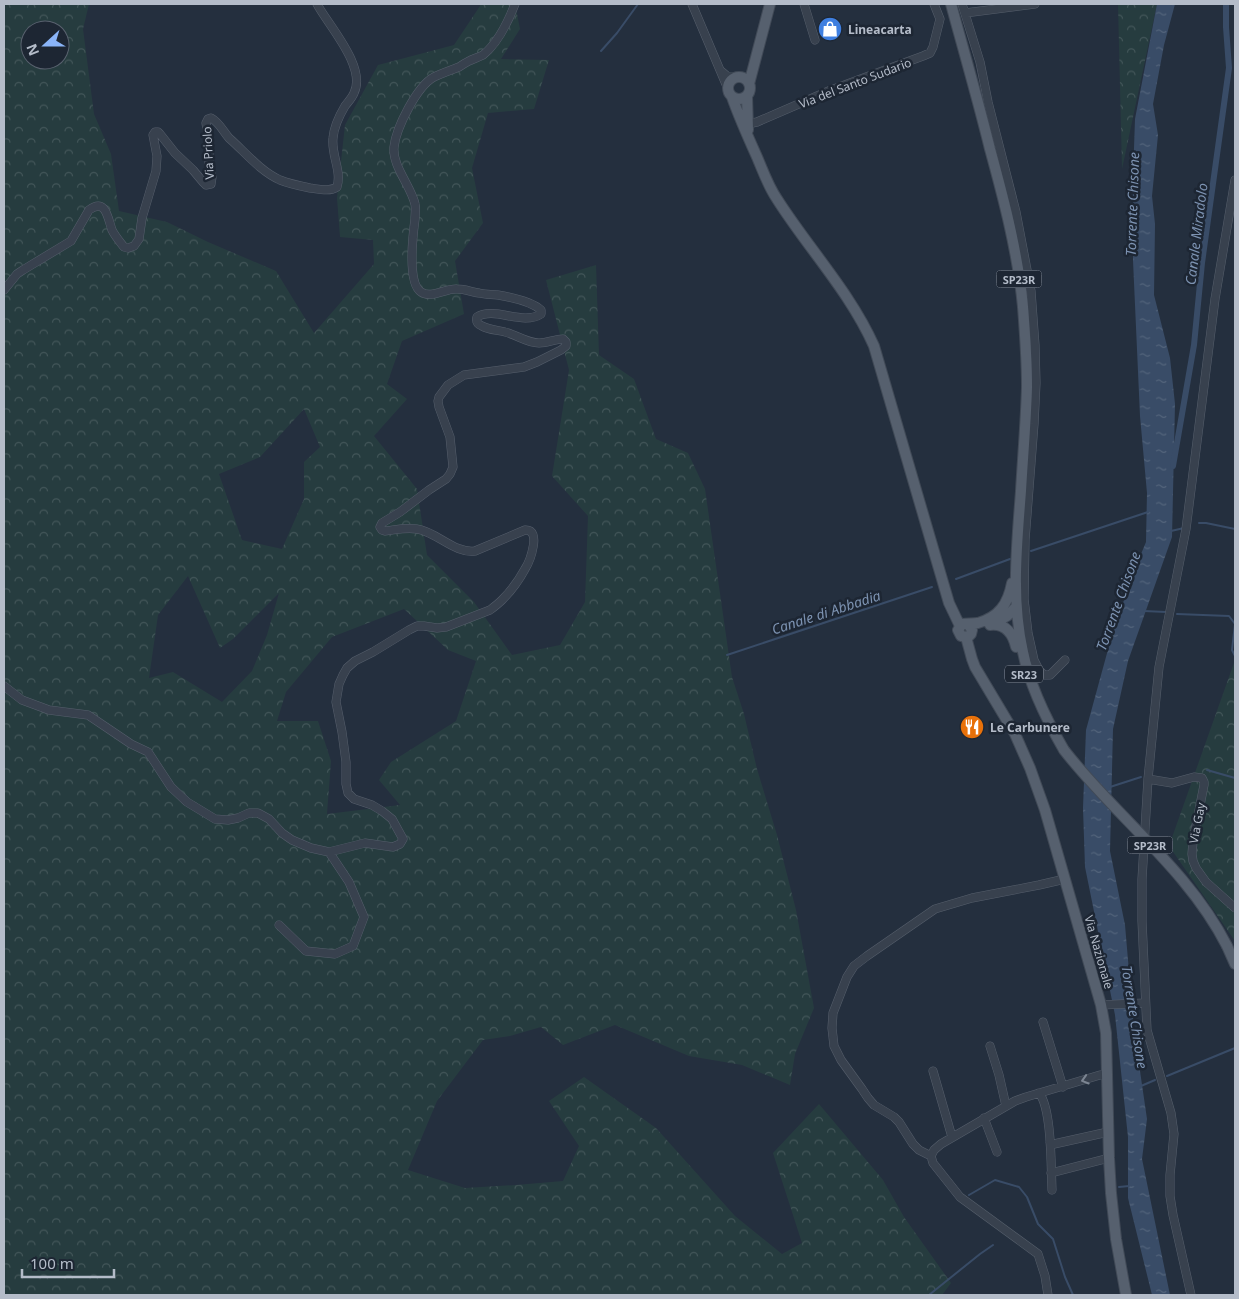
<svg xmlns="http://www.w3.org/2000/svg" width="1239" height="1299" font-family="'Noto Sans',sans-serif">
	<defs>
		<pattern id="forest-crowns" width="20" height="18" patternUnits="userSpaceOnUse" patternTransform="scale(1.25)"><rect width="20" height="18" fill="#263c3f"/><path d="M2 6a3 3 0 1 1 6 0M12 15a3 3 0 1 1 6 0" fill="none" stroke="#435659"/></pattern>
		<pattern id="water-ripples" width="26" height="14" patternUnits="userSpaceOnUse" patternTransform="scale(1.25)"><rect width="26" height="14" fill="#394c67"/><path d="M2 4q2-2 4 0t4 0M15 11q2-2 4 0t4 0" fill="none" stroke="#53647b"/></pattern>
	</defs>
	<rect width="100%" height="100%" fill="#242f3e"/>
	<path fill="url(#forest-crowns)" fill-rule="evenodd" d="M4,4H89L83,29L94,114L111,154L119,211L167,222L208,242L276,271L314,333L374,264L373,240L340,237L337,198L345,125L378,65L454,45L480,6V4H515L520,29L501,59L549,60L534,109L488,113L472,168L483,223L455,261L464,314L402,341L387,384L407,399L374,436L417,489L427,555L474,602L512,655L560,645L585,602L588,516L552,476L569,370L546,280L596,265L599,355L634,379L656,439L688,453L705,489L732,677L744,714L757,769L777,835L796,910L814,1008L795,1054L790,1085L742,1065L689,1056L615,1025L563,1045L541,1027L510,1036L483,1040L437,1101L408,1170L465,1188L516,1185L563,1181L579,1146L549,1101L584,1077L656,1128L735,1216L782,1254L802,1243L773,1153L819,1104L883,1180L904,1217L951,1283L942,1295H4ZM30,30H60V60H30ZM304,409L320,447L304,462V499L282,549L242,540L219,474L260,457ZM188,576L220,648L233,639L279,593L267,635L252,671L222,702L173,672L149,678L158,615ZM404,609L448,650L476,661L456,721L391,762L379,780L400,805L327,814L331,761L318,721H277L286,692L332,637Z
		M1118,4H1157L1122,169Z
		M1235,660V941L1169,846Z"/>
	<path fill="url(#water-ripples)" d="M1157,4H1175L1164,45L1153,104L1158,135L1152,196L1155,224L1154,295L1170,358L1175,404L1172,537L1128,661L1113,729L1110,851L1125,925L1134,1030L1147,1119L1142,1159L1170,1295H1152L1128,1198V1137L1115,1015L1085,867L1083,808L1086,730L1112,635L1134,571L1146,542L1147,493L1140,416L1133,260V178L1135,119Z"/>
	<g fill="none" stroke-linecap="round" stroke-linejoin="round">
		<path stroke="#394c67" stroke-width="2" d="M601,51L617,33L638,4
			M1199,523H1206L1235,529
			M1171,531L1184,528
			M1031,551L1148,512
			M956,579L1010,559
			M1144,611L1166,612
			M1177,614L1229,616L1235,624L1232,650L1235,656
			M727,655L932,587
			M1207,770L1235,778
			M1110,787L1141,777
			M1167,1076L1235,1048
			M1141,1086L1155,1080
			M1119,1187L1129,1186
			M969,1195L995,1180L1019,1187L1027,1197L1038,1224L1053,1239L1065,1277L1073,1295
			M929,1295L980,1254L993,1245"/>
		<path stroke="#394c67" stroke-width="6" d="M1173,466L1194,345L1202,263L1229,68L1226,27V4"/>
		<g stroke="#565f6c" stroke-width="9">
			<path id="minor" d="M692,4L728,89
				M804,4L815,40
				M962,4L980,62L988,102L1016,212L1031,291L1035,345L1036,383L1034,424L1025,540L1024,599L1028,633L1034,660L1039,670L1044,675H1050L1065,660
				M965,13L1035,4
				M721,71L727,76L735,78
				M748,124L757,122L831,90L923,56L930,53L933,47L940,19L934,4
				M4,290L17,274L23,270L71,241L89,210C106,197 108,219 112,230C115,236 120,242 124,247L128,248L134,246L139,239L142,218L156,171L157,156L153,135L155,132H158L160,134L175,153L193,170L203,182L206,185L211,184L212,177L209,166V142L206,123L208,119L211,118C219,122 223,131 229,138C245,152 260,171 280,180C290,184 300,186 310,188C318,189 330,192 337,187C342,171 331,155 333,138C334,127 339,116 345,106C348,102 352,98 354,93C367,67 328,25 317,4
				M4,686L22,700L49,710L88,715L131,744L148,752L171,787L187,802L215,819L228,820L238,818L249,813H258L269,819L282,833L292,840L311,848L329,852L365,843L393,847L400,844L403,839L392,819L382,811L372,805L354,799L348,793L346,784V762L342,732L336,702L339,684L343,675L347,668L355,661L373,652L409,630L417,626H424L437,628L446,627L490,610C494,607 498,604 502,600C511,591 519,580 525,569C530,561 542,529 525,530L475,551C455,554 437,532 417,529C406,527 395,530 385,531L382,530L380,527L382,523L400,512L429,490L446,479L450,474L453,467L450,437L439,407L438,401L439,397L448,385L464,375L524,367L537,362L561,350L566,346V342L563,339C555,339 548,343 539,343C527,343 517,335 505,332C498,330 489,330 482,326C477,324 476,321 477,317C495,306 522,326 541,314V310C532,302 510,297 498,295C492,294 486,295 479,293C472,292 465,289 457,289C446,288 431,299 421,292C407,283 413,234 415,219C415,214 416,208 415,204C411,186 392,166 394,147C396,128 417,86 434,77C442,73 451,70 459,67C462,65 465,63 469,61C473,59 479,57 483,55C498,43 508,22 515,4
				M1148,779L1172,783L1194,777L1202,778L1204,782V785L1193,841L1192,854L1193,861L1196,868L1206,882L1235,908
				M279,925L306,951L335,954L353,946L364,917L349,882L329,852
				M1101,1005L1145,1003
				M1043,1022L1063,1087
				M990,1046L999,1075L1006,1106
				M933,1071L952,1137
				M1039,1093C1052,1108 1051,1169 1052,1190
				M984,1118L997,1152
				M1050,1142L1054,1144L1108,1132
				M931,1156L919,1150L913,1144L899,1122L894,1117L874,1105L868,1098L862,1089L841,1060L834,1046L832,1028L833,1013L847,977L854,966L867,956L935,909L972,898L1039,885L1065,879
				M931,1156L934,1150L941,1144L1015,1101L1026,1097L1100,1075H1107
				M931,1156L933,1163L960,1197L1038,1254L1045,1276L1048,1295
				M1051,1173L1109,1158
				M1191,1295L1173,1215L1170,1196V1175L1174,1134L1171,1113L1147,1030L1142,921V879L1148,779L1159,667L1186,529L1215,299L1235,180"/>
		</g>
		<g stroke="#414a57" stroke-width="12">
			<path id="major" d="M951,4C964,52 978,100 990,149C1004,200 1018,253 1023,307C1025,333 1027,360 1027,387C1026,422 1023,456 1021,491C1017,545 1011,598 1023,652C1030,687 1046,719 1064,750
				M728 88a11 11 0 1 1 22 0a11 11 0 1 1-22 0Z
				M749,84L770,4
				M747,96L748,130
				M732,97C739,117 748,137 757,157C763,171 768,186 777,199C808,248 850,292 874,346L949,603L960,626
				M968,624L972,630L971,634L968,637L961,636L958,630L962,624C967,623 972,624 978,623C999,617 1008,604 1012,583
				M990,625C1006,623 1013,634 1016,647
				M990,625L1007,616L1016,607
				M966,637L972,659L975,667L1015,734L1030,768L1045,810L1101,1005L1106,1033L1109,1158L1111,1193L1116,1239L1126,1295
				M1227,946L1235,964"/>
		</g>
		<use href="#minor" stroke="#38414e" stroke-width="8"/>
		<use href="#major" stroke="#56606e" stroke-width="10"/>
		<g stroke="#414a57" stroke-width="12" stroke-linecap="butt">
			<path id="major-bridge" d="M1064,750C1116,817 1188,869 1227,946"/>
		</g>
		<use href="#major-bridge" stroke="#56606e" stroke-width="10"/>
	</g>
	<defs><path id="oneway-chevron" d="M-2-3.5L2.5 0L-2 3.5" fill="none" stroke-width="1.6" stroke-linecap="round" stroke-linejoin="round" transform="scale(1.25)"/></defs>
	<use stroke="#7c8592" href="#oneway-chevron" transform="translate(1085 1080) rotate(163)"/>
	<defs>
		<g id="shop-disc" transform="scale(1.25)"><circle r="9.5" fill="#3f7fe0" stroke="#1d2633"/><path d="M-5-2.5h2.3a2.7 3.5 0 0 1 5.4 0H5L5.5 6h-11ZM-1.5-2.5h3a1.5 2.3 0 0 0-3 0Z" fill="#fff"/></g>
		<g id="restaurant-disc" transform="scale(1.25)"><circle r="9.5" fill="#e8710a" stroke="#1d2633"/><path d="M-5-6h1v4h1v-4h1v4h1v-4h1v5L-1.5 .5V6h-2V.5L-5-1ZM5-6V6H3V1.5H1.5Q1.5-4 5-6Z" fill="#fff"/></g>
	</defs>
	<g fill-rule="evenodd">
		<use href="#shop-disc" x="830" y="29"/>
		<use href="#restaurant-disc" x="972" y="727"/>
	</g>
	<g text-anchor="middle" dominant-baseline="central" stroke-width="5" stroke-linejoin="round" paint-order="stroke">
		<g fill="#1d2633" stroke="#878f9c" stroke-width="1">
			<rect x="996.5" y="270.5" width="45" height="17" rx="4"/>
			<rect x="1005" y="665.5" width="38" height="17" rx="4"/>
			<rect x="1127.5" y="836.5" width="45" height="17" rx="4"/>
		</g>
		<g font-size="11" font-weight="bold" fill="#b4bcc9">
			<text x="1019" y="279">SP23R</text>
			<text x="1024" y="674">SR23</text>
			<text x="1150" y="845">SP23R</text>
		</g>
		<g font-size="12" font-weight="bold" fill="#b4bcc9" stroke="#1d2633" text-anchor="start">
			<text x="848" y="29">Lineacarta</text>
			<text x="990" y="727">Le Carbunere</text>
		</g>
		<g font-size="12" fill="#b4bcc9" stroke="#1d2633">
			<text transform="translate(855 83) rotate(-21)">Via del Santo Sudario</text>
			<text transform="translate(208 153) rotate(-93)">Via Priolo</text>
			<text transform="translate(1197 823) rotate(-79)">Via Gay</text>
			<text transform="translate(1099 952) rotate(74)">Via Nazionale</text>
		</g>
		<g font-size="14" font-style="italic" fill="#7c92b1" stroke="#1d2633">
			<text transform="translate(1132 204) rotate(-88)">Torrente Chisone</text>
			<text transform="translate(1196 234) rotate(-83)">Canale Miradolo</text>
			<text transform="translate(1118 601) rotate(-70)">Torrente Chisone</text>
			<text transform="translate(826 612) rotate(-18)">Canale di Abbadia</text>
			<text transform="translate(1135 1017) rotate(81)">Torrente Chisone</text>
		</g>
	</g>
	<rect width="1239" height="1299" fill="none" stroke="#b4bcc9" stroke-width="10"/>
	<g transform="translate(45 45) rotate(249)"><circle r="24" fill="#1d2633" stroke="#59626f"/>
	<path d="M0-4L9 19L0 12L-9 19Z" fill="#8ab4f8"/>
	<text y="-8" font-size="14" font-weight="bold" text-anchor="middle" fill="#b4bcc9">N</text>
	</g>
	<path d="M22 1269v8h92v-8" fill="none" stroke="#b4bcc9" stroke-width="2.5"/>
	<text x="30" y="1269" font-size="15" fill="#b4bcc9" stroke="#1d2633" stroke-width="4" paint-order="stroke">100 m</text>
</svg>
